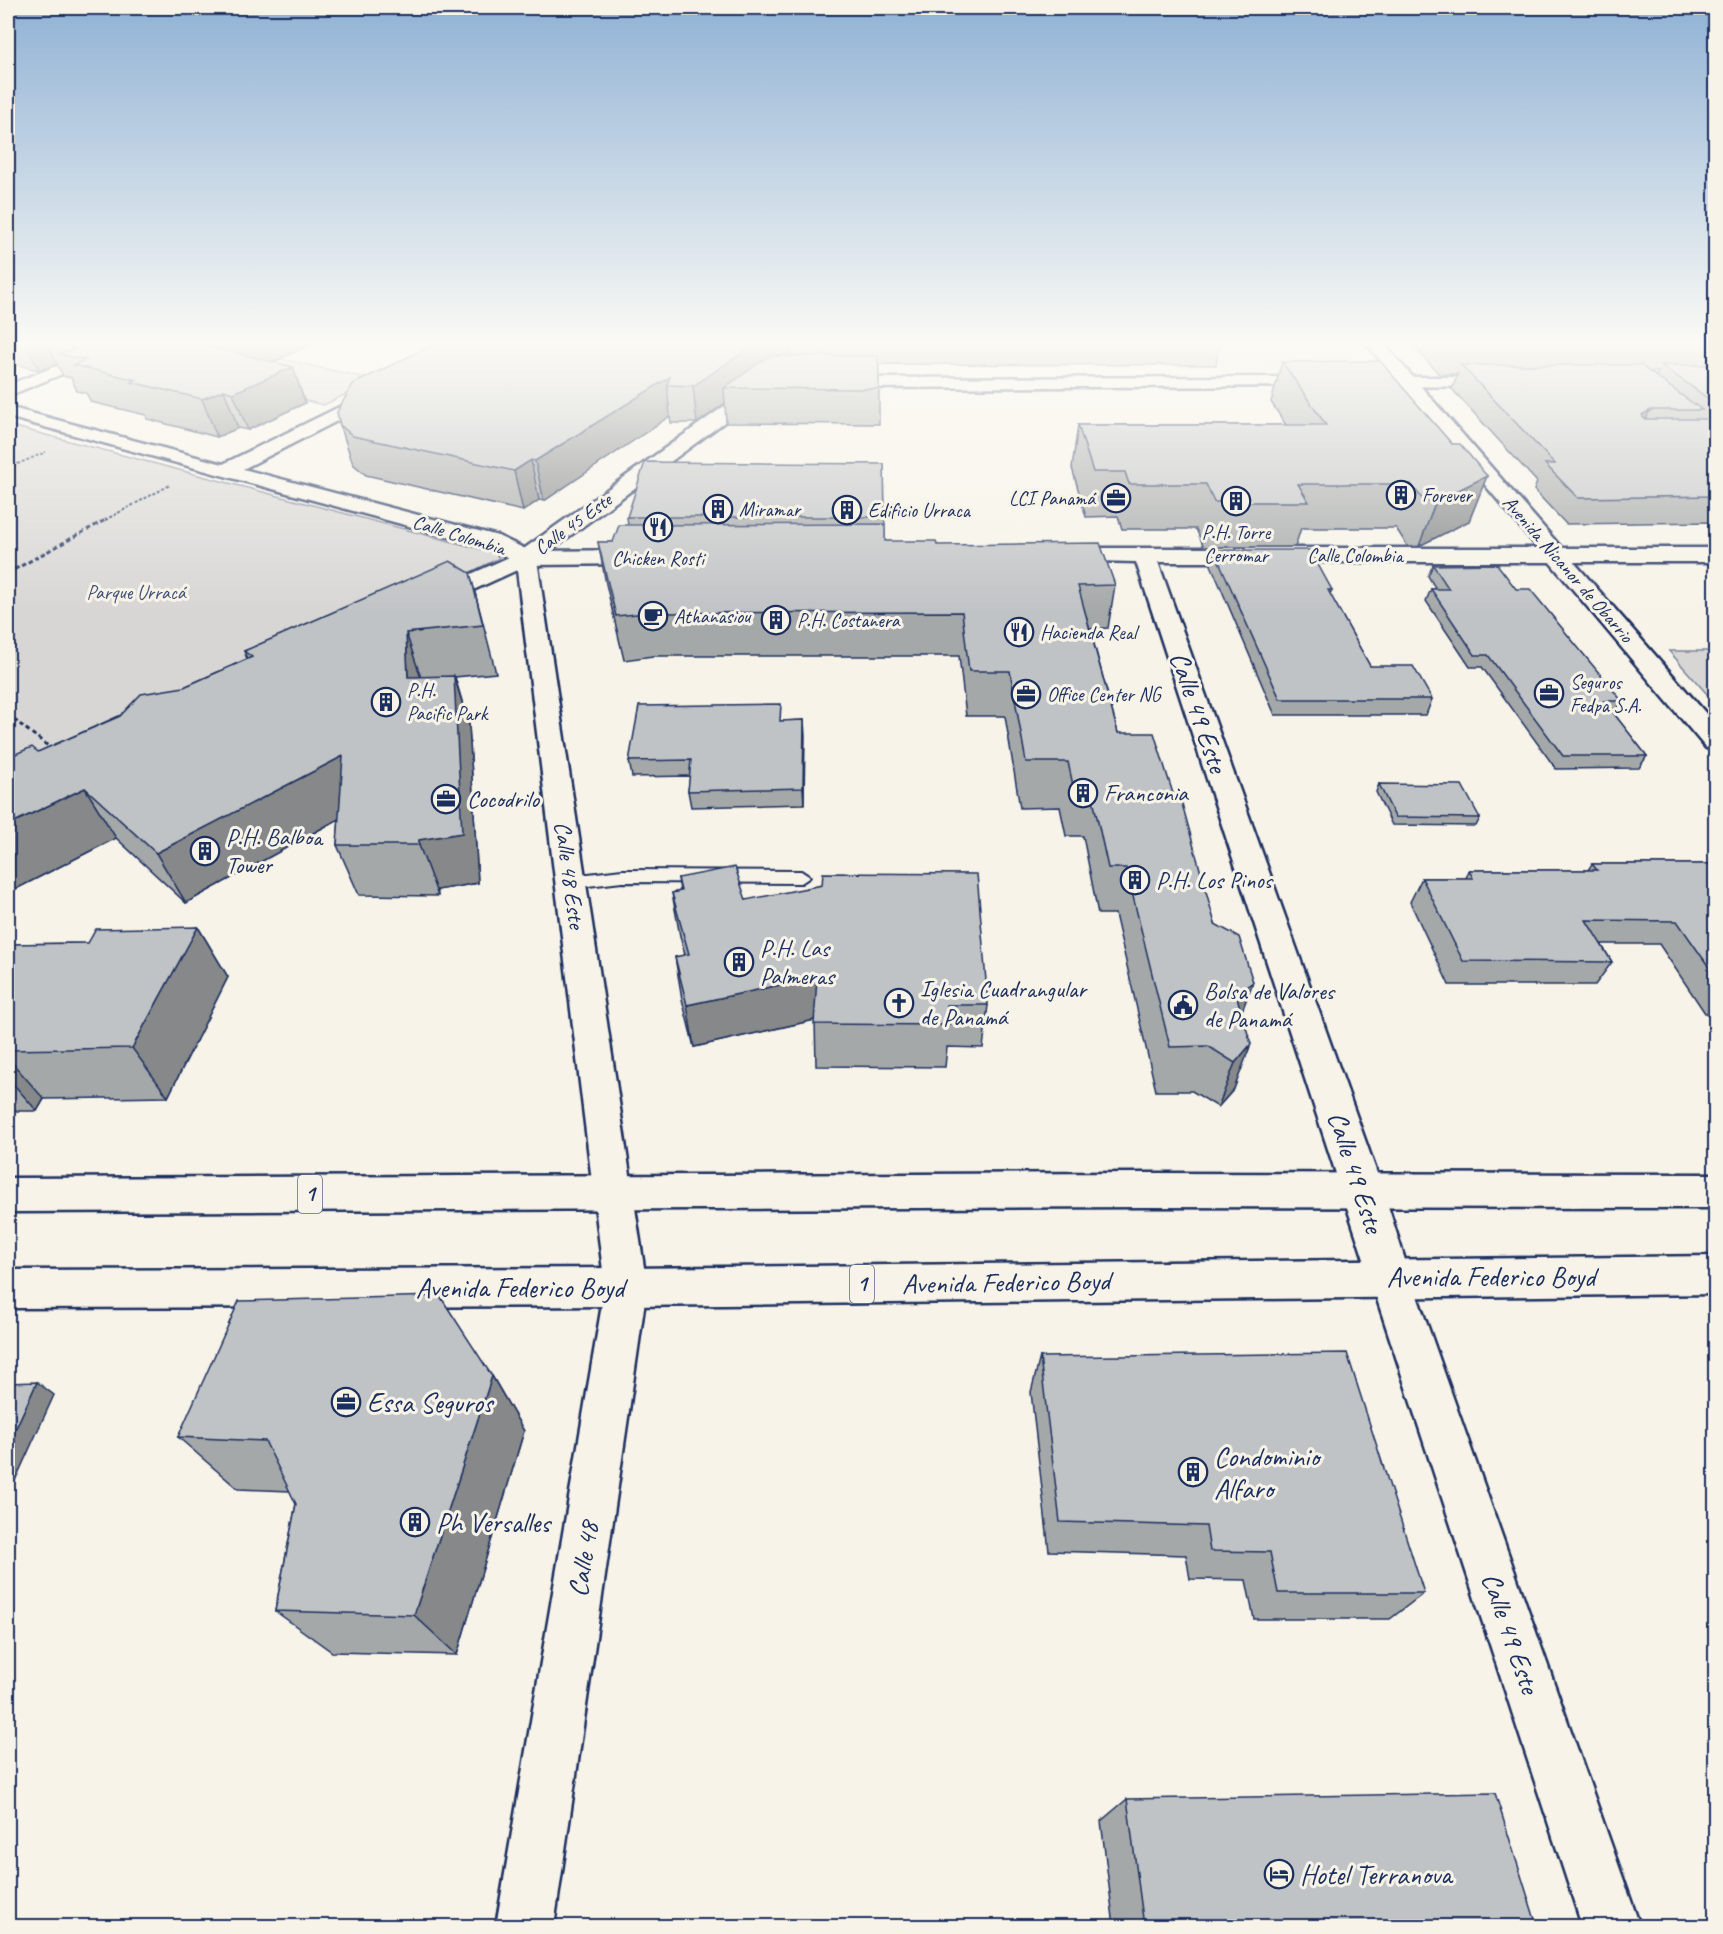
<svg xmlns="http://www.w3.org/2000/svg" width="1723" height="1934" font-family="Caveat,sans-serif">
	<rect width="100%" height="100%" fill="#f7f3e8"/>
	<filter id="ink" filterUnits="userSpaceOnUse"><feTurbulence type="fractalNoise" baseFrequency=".0167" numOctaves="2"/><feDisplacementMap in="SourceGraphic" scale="12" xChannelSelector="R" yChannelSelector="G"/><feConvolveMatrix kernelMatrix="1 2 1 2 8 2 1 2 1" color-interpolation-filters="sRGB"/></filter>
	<g filter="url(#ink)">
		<path fill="#e6e5de" d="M1205,342H1343L1367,372H1223Z"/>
		<path fill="#d7d6d4" stroke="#798299" stroke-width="1.5" d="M272,357L375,380L324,405L220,381Z
			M8,425L495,553L499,558L245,686L8,786Z
			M1669,651H1715V703Z"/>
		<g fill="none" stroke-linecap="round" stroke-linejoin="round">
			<g stroke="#1b2f5e" stroke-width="4">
				<path id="service" d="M622,870L801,871L810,877L801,883L622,882L571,888L565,886L562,882L565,878L571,876Z"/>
			</g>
			<g stroke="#1b2f5e" stroke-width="5">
				<path id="minor" d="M118,342H141L8,396V385Z
					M1321,377L1330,382L1327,386L835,388L826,383L835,378Z
					M1372,377H1501L1510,382L1501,387L1366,386L1363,382Z
					M378,388L384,389L387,393L384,397L243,469L498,536L530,551L645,550L653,552L656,557L653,562L645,564L526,565L482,546L8,417V407L223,464Z
					M1060,548H1716V562H1158L1383,1190L1410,1276L1640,1926H1582L1136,562L1052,560L1049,555L1052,550Z
					M626,1268L641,1273L647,1287L554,1926H496L605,1287L611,1273Z"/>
			</g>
			<g stroke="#1b2f5e" stroke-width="5">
				<path id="secondary" d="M814,342H833L537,560L647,1287L641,1301L626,1306L611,1301L605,1287L517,570L438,606H422L418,601L422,596L518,553Z
					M1365,342H1382L1716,725V750L1706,748Z"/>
			</g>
			<g stroke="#1b2f5e" stroke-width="5">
				<path id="primary" d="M1143,1173L1716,1174V1208L1143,1207L8,1212V1178Z
					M1716,1256V1294L626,1306L8,1308V1270L626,1268Z"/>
			</g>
			<path stroke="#1b2f5e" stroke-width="2" stroke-dasharray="3 2" stroke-linecap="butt" d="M8,468L46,452
				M105,520L170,485"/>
			<path stroke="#1b2f5e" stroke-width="3" stroke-dasharray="4.5 3" stroke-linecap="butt" d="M8,573L107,519
				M8,635L11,651L8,656
				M8,715L52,749"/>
			<use href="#service" fill="#f7f3e8" fill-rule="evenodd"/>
			<use href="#minor" fill="#f7f3e8" fill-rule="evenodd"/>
			<use href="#secondary" fill="#f7f3e8" fill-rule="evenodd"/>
			<use href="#primary" fill="#f7f3e8" fill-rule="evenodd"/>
		</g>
		<path fill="#a5a8a9" stroke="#1b2f5e" stroke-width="1.5" fill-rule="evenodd" d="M8,342H317L273,362L293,367L305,403L248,430L238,428L217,437L147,419L146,415L91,402L86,393L77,391L71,378L63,376L57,364L39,370L8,363Z
			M435,342H1220L1216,365L879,364V424L726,423L725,403L697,423H671L670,416L544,501L539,500L523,511L366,475L353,464L340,425L437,343Z
			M1410,342H1716V362L1708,358L1705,365H1716V526L1712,522L1566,524L1534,490L1537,482L1452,389L1458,374H1439ZM1650,372H1658L1656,376Z
			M1282,362L1452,444L1487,476L1469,521L1419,546L1408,547L1396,528H1301L1295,547H1204L1196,529H1122L1118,516L1086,517L1072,468L1078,425H1286L1271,402Z
			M884,464L885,541L937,545L1115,585L1108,628L1090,629L1118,733L1175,800L1215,924L1242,1012L1234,1089L1218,1107L1192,1091H1156L1115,914H1098L1083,836H1066L1060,807L1020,808L1005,716H966L959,656H653L624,660L606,584L598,542H613L628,525L627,517Z
			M1214,550L1332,590L1330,594L1370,666L1432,699L1426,715H1275L1211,565Z
			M1433,565L1516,589L1622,701L1614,714L1647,756L1639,768L1556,769L1482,667H1470L1426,601L1431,589H1436L1428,576Z
			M470,573L496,673L455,677L469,725L478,883L437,890L438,896L359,895L337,845L339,819L186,903L116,838L8,893V757L38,752L247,659L244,651Z
			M804,720V804L691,807L688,791L690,776L632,777L629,761L782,721Z
			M1379,784L1480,818L1476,826L1392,825L1376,792Z
			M1592,864H1716V1013H1705L1659,944H1601L1612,962L1595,985H1449L1410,902L1422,878H1466L1469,870H1588Z
			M678,878L746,900L988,1005L983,1048L947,1047L945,1067L816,1066L815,1020L694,1047L682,999L675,957L685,955L680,936L672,893L680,891Z
			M198,927L228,977L168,1097L44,1099L37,1111H8V944L88,943Z
			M1040,1357L1424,1593L1390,1619H1254L1246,1580L1190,1579L1186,1555L1049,1551L1031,1392Z
			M492,1376L524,1431L457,1655L332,1652L275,1611L296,1504L290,1491L238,1489L178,1437Z
			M1127,1799L1537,1926H1114L1101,1821Z"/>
		<path fill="#86888a" stroke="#1b2f5e" stroke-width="1.5" d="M25,342H46L57,364L39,370Z
			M223,342H317L224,383L211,347Z
			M758,342H790V357L724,388L725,403L697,423L693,386Z
			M293,367L305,403L248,430L233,393Z
			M670,377L667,385L670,416L544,501L535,461Z
			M224,390L238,428L217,437L202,399Z
			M1650,410L1638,435L1642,415Z
			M531,460L539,500L523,511L514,471Z
			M1487,476L1469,521L1419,546L1436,501Z
			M406,633L422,681L408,677Z
			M454,676L469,725L478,883L437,890L438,896L419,845V840Z
			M804,720L805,736L804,804L803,788Z
			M343,756L364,805L186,903L156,853Z
			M85,788L116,838L8,893V825Z
			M198,927L228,977L168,1097L132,1048Z
			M817,977L819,1019L694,1047L687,1005Z
			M1253,982L1236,1027V994Z
			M1251,1044L1234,1089L1218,1107L1235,1063Z
			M8,1058L44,1099L37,1111L8,1078Z
			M492,1376L524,1431L457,1655L414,1615Z
			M37,1382L54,1395L8,1496V1445Z"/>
		<path fill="#c0c3c5" stroke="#1b2f5e" stroke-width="1.5" d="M53,342H223L211,347L293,367L233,393L224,390L202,399L131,382L136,380L73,365L86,360L59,354L77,348Z
			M438,342H758L693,386L667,385L670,377L535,461L531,460L514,471L353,436L340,425L337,412L353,384Z
			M769,356H878L879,389L724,388Z
			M1380,361L1452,444H1460L1487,476L1436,501H1424L1411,484H1298L1309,502H1214L1206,484H1129L1125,472H1093L1078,425H1326L1282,362Z
			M1461,365H1640L1702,410H1650L1642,415L1644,419H1716V496L1578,498L1545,464H1555Z
			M1661,365H1716V404Z
			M645,462L884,464L885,517H627Z
			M885,524V541H936L937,545L1100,543L1115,585L1078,586L1118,733H1154L1175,800H1181L1215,924L1239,937L1253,982L1236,994L1251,1044L1235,1063L1208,1046L1170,1047L1126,868H1108L1091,790H1074L1068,762H1026L1010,671H969L962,612L647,613L616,616L598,542H613L619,525Z
			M1214,550H1310L1332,590H1328L1370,666H1413L1432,699H1280Z
			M450,561L470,573L483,625L406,633L408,677L454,676L462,833L419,840V845H337L343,756L156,853L85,788L8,825V757L32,747L38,752L120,716L141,694L184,687L252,657L244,651Z
			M1497,564L1516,589H1530L1622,701H1604L1647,756H1563L1488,655H1475L1431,589H1449L1433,565Z
			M781,704L780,721L804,720L803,788L688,791L691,760L629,761L639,706Z
			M1379,784L1462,785L1480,818L1395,817Z
			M1592,864H1716V977L1677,921L1586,920L1612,962L1463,961L1422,878H1473L1469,870H1597Z
			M735,867L746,900L822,885L823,873L977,874L988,1005H947L949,1025L814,1024L817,977L687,1005L675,957L689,954L672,893L681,891L678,878Z
			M198,927L132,1048L8,1050V944L88,943L96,929Z
			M440,1296L492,1376L414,1615L275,1611L296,1504L265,1441L178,1437L239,1301Z
			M1347,1353L1424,1593H1278L1270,1552L1210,1551L1206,1526L1060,1522L1040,1357Z
			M37,1382L8,1445V1383Z
			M1495,1793L1537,1926H1144L1127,1799Z"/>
	</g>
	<linearGradient id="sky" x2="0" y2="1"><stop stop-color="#90b2d5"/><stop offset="0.56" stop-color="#fbfaf5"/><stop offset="1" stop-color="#fbfaf5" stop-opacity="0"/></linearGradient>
	<rect width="1723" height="613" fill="url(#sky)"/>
	<defs>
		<g id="building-ring" transform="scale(1.5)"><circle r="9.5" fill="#f7f3e8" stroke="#1b2f5e" stroke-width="1.5"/><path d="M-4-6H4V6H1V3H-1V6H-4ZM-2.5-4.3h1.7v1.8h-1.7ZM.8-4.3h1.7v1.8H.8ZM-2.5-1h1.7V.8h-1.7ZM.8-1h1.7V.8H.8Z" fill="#1b2f5e"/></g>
		<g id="office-ring" transform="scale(1.5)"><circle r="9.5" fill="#f7f3e8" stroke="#1b2f5e" stroke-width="1.5"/><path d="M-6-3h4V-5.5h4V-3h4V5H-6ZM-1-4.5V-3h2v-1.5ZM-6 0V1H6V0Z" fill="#1b2f5e"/></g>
		<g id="restaurant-ring" transform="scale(1.5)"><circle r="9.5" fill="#f7f3e8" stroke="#1b2f5e" stroke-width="1.5"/><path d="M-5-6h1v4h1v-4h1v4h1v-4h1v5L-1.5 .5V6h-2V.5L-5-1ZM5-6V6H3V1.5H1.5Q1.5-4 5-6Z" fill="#1b2f5e"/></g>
		<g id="cafe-ring" transform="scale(1.5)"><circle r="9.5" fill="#f7f3e8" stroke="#1b2f5e" stroke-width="1.5"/><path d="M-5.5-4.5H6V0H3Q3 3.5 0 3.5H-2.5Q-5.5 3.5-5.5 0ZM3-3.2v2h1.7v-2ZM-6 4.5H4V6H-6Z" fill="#1b2f5e"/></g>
		<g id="church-ring" transform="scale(1.5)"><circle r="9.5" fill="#f7f3e8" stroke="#1b2f5e" stroke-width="1.5"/><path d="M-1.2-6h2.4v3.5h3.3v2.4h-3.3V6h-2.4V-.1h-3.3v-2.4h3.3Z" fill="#1b2f5e"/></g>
		<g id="civic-ring" transform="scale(1.5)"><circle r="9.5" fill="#f7f3e8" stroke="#1b2f5e" stroke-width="1.5"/><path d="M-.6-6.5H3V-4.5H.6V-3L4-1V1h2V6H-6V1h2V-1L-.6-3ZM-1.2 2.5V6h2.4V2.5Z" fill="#1b2f5e"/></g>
		<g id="hotel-ring" transform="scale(1.5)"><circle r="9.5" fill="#f7f3e8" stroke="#1b2f5e" stroke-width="1.5"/><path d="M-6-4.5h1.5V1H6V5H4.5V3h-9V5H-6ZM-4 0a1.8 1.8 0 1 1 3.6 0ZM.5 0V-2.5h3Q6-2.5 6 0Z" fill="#1b2f5e"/></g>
	</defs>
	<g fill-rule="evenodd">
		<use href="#building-ring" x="1401" y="495"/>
		<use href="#office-ring" x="1116" y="498"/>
		<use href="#building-ring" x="1236" y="501"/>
		<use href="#building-ring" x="718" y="509"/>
		<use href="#building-ring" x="847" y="510"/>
		<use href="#restaurant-ring" x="658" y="527"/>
		<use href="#cafe-ring" x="653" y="616"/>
		<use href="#building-ring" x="776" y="620"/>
		<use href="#restaurant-ring" x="1019" y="632"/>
		<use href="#office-ring" x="1549" y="693"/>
		<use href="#office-ring" x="1026" y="694"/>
		<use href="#building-ring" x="386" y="702"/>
		<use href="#building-ring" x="1083" y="793"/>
		<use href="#office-ring" x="446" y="799"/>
		<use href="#building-ring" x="205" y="851"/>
		<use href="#building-ring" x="1135" y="880"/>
		<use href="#building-ring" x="739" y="962"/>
		<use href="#church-ring" x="899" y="1003"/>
		<use href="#civic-ring" x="1183" y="1005"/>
		<use href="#office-ring" x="346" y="1402"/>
		<use href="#building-ring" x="1193" y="1472"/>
		<use href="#building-ring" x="415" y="1522"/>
		<use href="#hotel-ring" x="1279" y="1874"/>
	</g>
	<g text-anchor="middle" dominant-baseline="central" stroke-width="6" stroke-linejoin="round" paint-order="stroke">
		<g font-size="20" fill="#1b2f5e" stroke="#f7f3e8" text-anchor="start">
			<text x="1422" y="495">Forever</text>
			<text x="1095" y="498" text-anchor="end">LCI Panamá</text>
			<text x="739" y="509">Miramar</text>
			<text x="868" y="510">Edificio Urraca</text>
			<text x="1236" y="532" text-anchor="middle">P.H. Torre<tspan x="1236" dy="23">Cerromar</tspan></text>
			<text x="658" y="558" text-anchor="middle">Chicken Rosti</text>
			<text x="674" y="616">Athanasiou</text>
			<text x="797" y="620">P.H. Costanera</text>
			<text x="1040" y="632">Hacienda Real</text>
			<text x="1570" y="682">Seguros<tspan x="1570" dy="23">Fedpa S.A.</tspan></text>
			<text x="407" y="690">P.H.<tspan x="407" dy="23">Pacific Park</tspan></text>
			<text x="1047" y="694">Office Center NG</text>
		</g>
		<g font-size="20" fill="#1b2f5e" stroke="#f7f3e8">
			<text transform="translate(573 524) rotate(-36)">Calle 45 Este</text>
			<text transform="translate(459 535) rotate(17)">Calle Colombia</text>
			<text x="1355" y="555">Calle Colombia</text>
			<text transform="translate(1568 569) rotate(49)">Avenida Nicanor de Obarrio</text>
		</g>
		<g font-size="20" fill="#415076" stroke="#f7f3e8">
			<text x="136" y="592">Parque Urracá</text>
		</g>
		<g fill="#f7f3e8" stroke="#5d6a87" stroke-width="1.5">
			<rect x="298" y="1175" width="24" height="38" rx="4.5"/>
			<rect x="850" y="1265" width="24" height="38" rx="4.5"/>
		</g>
		<g font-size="22" font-weight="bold" fill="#1b2f5e">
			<text x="310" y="1194">1</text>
			<text x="862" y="1284">1</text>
		</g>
		<g font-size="24" fill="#1b2f5e" stroke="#f7f3e8" text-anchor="start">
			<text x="1104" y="793">Franconia</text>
			<text x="467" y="799">Cocodrilo</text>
			<text x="226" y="837">P.H. Balboa<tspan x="226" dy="28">Tower</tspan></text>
			<text x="1156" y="880">P.H. Los Pinos</text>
			<text x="760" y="948">P.H. Las<tspan x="760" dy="28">Palmeras</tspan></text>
			<text x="920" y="989">Iglesia Cuadrangular<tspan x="920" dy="28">de Panamá</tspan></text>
			<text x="1204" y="991">Bolsa de Valores<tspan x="1204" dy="28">de Panamá</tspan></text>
		</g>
		<g font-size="24" fill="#1b2f5e" stroke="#f7f3e8">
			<text transform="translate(570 875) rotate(82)">Calle 48 Este</text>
		</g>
		<g font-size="28" fill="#1b2f5e" stroke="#f7f3e8">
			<text transform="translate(1199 712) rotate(71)">Calle 49 Este</text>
			<text transform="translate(1356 1172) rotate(72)">Calle 49 Este</text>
			<text x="1491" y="1276">Avenida Federico Boyd</text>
			<text transform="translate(1006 1282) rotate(-1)">Avenida Federico Boyd</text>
			<text x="520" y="1287">Avenida Federico Boyd</text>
			<text transform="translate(583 1559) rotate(-81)">Calle 48</text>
			<text transform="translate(1511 1633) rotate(71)">Calle 49 Este</text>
		</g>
		<g font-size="28" fill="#1b2f5e" stroke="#f7f3e8" text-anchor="start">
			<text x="367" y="1402">Essa Seguros</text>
			<text x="1214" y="1456">Condominio<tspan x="1214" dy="32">Alfaro</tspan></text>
			<text x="436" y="1522">Ph Versalles</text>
			<text x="1300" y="1874">Hotel Terranova</text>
		</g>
	</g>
	<rect width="1723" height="1934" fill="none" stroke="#f7f3e8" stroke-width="30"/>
	<rect x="15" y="15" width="1693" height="1904" fill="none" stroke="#1b2f5e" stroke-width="2" filter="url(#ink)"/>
</svg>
